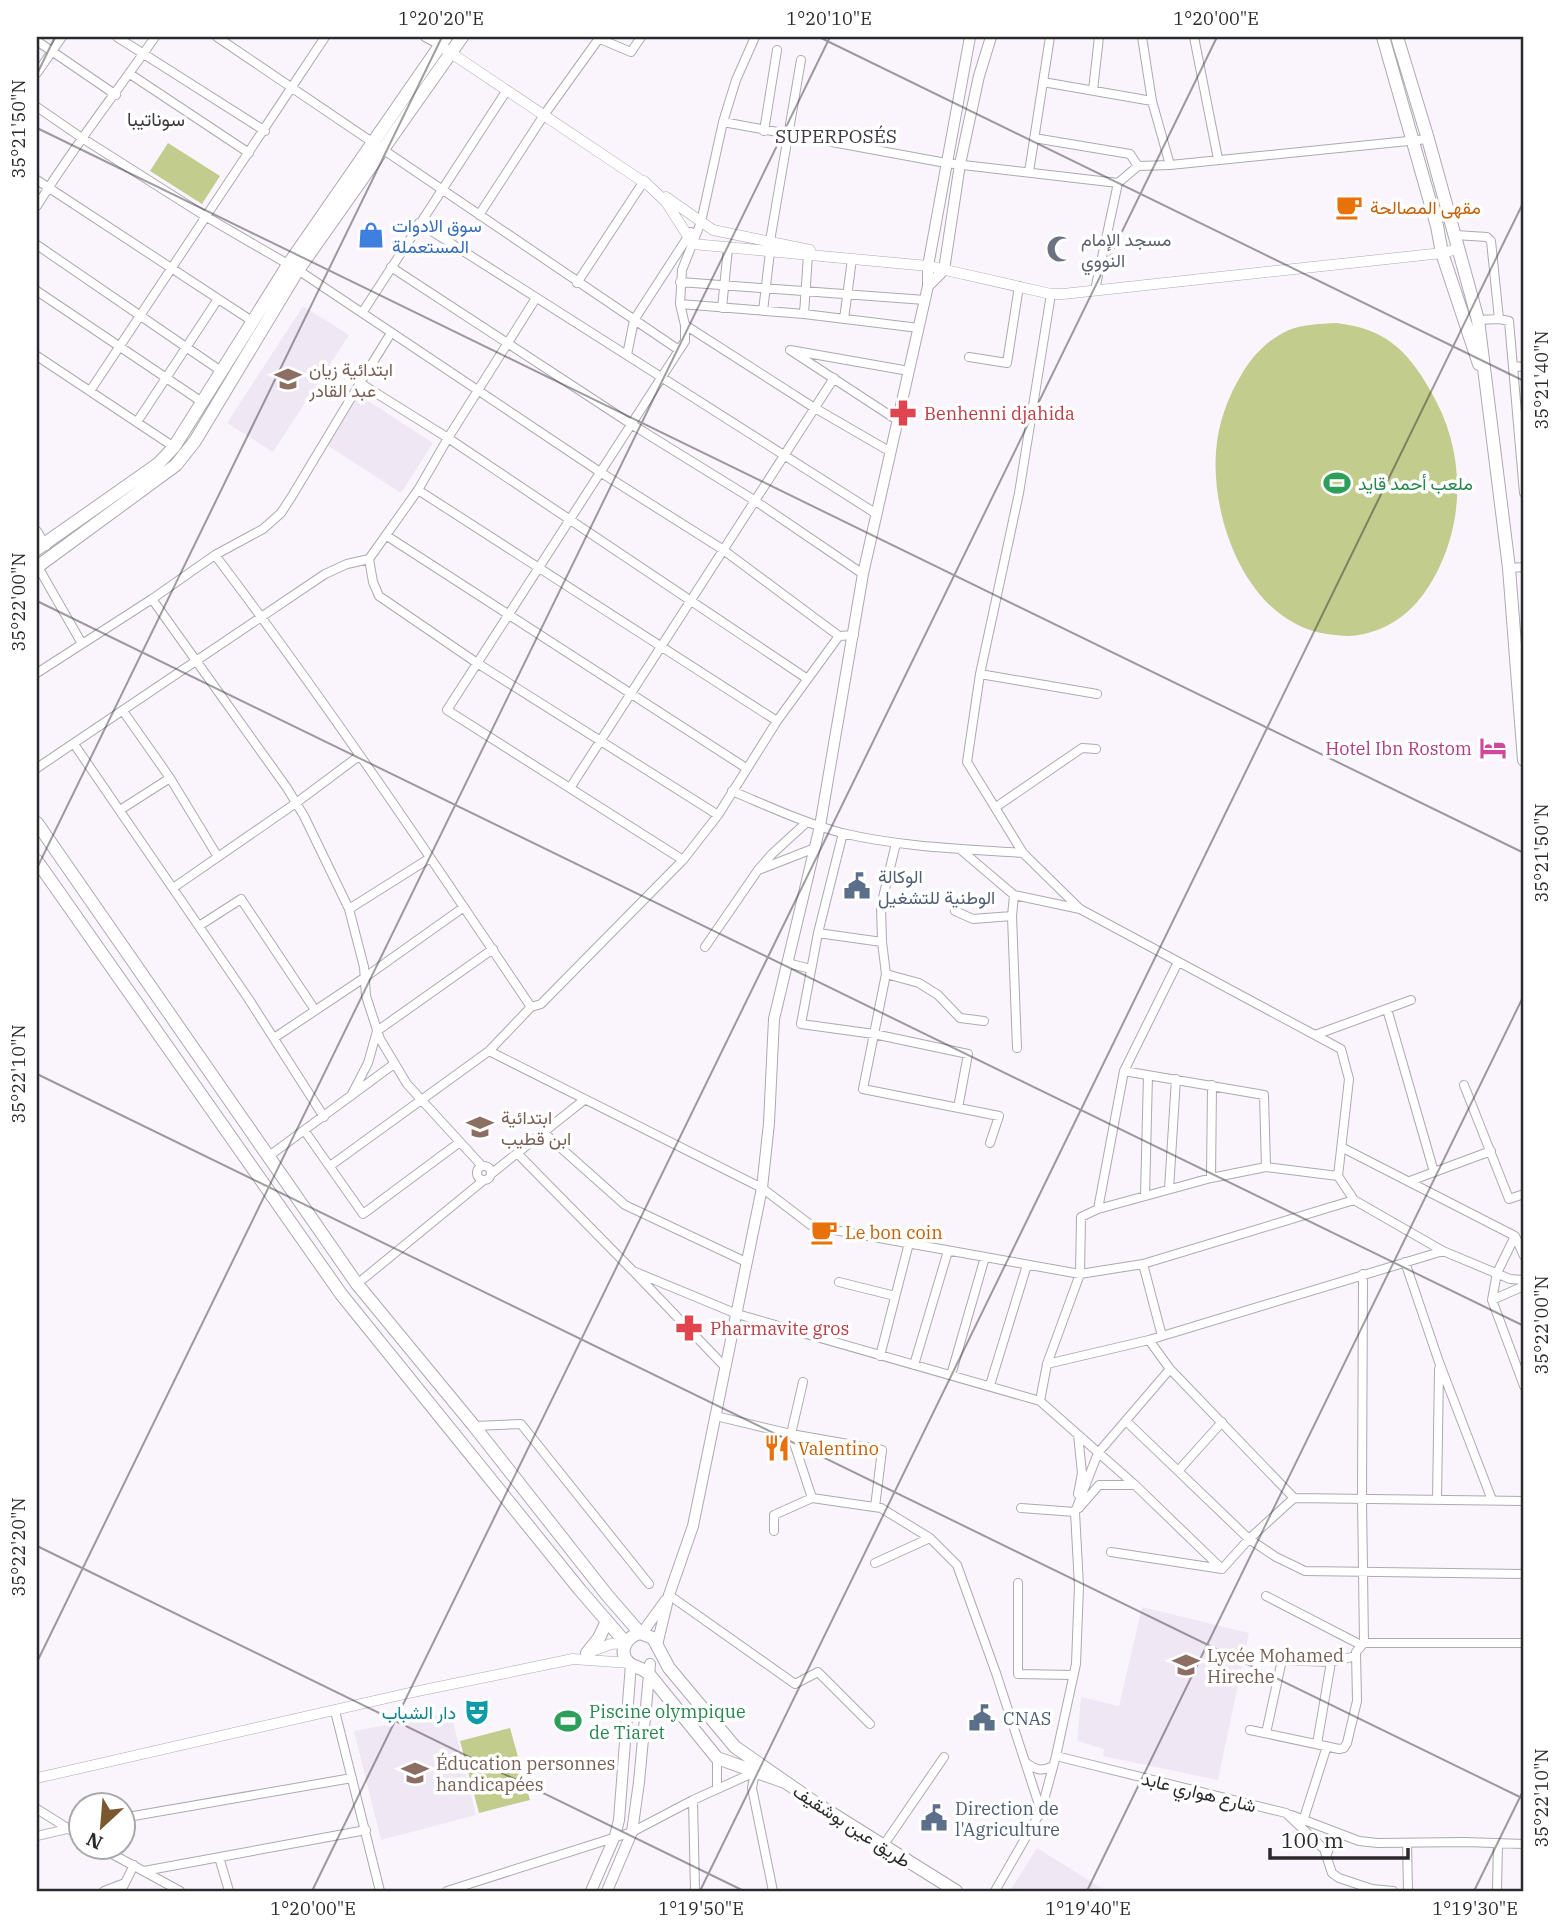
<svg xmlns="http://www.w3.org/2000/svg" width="1561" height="1928" font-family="'IBM Plex Serif',Vazirmatn,serif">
	<rect width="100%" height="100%" fill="#faf5fd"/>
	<path fill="#f0e7f5" d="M303,306L349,335L273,452L227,423Z
		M356,393L433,443L401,493L324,443Z
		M1142,1607L1249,1633L1218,1780L1103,1756L1104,1749L1077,1741L1081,1697L1119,1706Z
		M451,1713L476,1815L381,1840L354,1731Z
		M1037,1848L1106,1891H1010Z"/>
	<path fill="#c2cc8c" d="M168,143L220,176L202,204L150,171Z
		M1336,323C1383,328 1407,349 1430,390C1463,445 1467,513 1437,572C1421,603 1399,626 1364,634C1351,637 1341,636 1327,634C1249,623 1211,522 1216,452C1218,423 1228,396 1243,372C1254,354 1269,339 1289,330C1304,324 1320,324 1336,323Z
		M510,1728L530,1800L479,1813L460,1741Z"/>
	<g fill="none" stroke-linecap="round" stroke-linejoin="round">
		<g stroke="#ada9b0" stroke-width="10">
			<path id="minor" d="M117,37L265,131
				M217,37L679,350
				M425,37L440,45
				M1194,37L1218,159
				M600,39L631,52L641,37
				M37,41L116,95
				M37,73L62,37
				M130,74L249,153
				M1043,82L1152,101L1142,37
				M1093,90L1099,37
				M1152,101L1170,165
				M37,107L82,138L205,216L298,270L600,472L722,549L839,636
				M723,122L946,163L1118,183L1138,166L1170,165L1428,139
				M764,131L777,50
				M1034,138L1130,154L1138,166
				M1029,172L1050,37
				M37,180L252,321
				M37,206C73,147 116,93 155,37
				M479,215L544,115L600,37
				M419,223L875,513
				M1455,235L1487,237L1491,241L1499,319
				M770,241L801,60
				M37,245L221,371
				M391,267L631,424L754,500L863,574
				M680,282L925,300
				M577,283L644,181
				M1095,290L1118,183
				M37,291L202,402
				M1051,294L1019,493L980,674L967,762L1023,853L1080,909L1341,1049L1349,1079L1338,1176L1354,1200L1443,1251L1510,1279L1524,1280
				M536,298L448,438L418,490L369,559L373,582L379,596L477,663L718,815
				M680,304L682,270L701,222L723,122L736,80L755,37
				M722,308L728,248
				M763,311L770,252
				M362,313L507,90
				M804,314L808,255
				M844,319L852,259
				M1478,320L1499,319L1509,321L1524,493
				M685,325L813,407L889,451
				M391,333L360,383L448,438L806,678
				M627,355L634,320L691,232
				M37,356L174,447
				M969,357L1007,363L1019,286
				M1513,366L1524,367
				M90,391C168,272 247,155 325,37
				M897,420L790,350L909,371
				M137,422L218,299
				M418,490L777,721
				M37,531L46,546
				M387,536L746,768
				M215,555C326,702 429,855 531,1007
				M38,567L81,642
				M1509,568L1524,567
				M152,599L287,788L304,816L349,909L364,967L366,996L380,1039L407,1084L482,1166
				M37,673L152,599L215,555L263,529L281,513L292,496L360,383
				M980,674L1097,694
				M123,711L170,778L218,857
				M74,744L248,998L324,1117
				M37,768L325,574L347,564L369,559
				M570,788L834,378
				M732,791C768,806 804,823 842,833C901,847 963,849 1023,853
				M996,807L1082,748L1096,749
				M120,810L170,778
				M843,833L818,933L801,1024L874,1034L968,1054L958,1108
				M896,843L881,906L882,942L886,974L863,1089L999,1116L990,1143
				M961,850L1014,895L1080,909
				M683,860L447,710L685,341V325L680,304L804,314L919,328
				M761,869L815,848
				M173,888L296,803L359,756
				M1014,895L1012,916L1017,1048
				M349,909L430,858
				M955,911L973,919L1012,916
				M199,926L241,899L315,1010
				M818,933L882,942
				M705,947L758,870L772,854L807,822
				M787,963L811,969
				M886,974L919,983L938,995L960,1018L984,1021
				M1387,1009L1434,1172
				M1315,1035L1411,1000
				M274,1038L364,978L464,907
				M489,1051L762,1188L812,1226L1080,1274L1143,1264L1354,1200
				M1124,1071L1264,1095L1266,1167
				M1464,1085L1509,1199L1524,1194
				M351,1096L368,1063L377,1031L493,949
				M304,1130L363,1214L460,1142
				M543,1132L625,1205L746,1262
				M1343,1148L1515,1236L1524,1256
				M517,1153L633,1271L737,1314L1040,1401L1135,1485L1222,1569
				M269,1156L394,1064
				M477 1173a7 7 0 1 1 14 0a7 7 0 1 1-14 0Z
				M330,1166L489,1051L531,1007L541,1004L683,860L718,815L777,721L839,636L854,635
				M491,1174L584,1100
				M1211,1178L1212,1085
				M1410,1181L1491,1151
				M1169,1189L1176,1079
				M1145,1196L1148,1075
				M1098,1209L1211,1178L1266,1167L1338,1176
				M1515,1236L1497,1273L1492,1300L1524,1386
				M1405,1262L1439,1362L1492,1500
				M1143,1264L1162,1336
				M635,1273L726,1368
				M1363,1274L1362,1499L1364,1643H1524
				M839,1282L895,1296
				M357,1284L484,1180
				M1492,1300L1524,1286
				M1149,1340L1170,1369L1294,1498
				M880,1356L909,1243
				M1047,1364L1149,1340L1443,1251
				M914,1365L948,1251
				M951,1375L985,1257
				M803,1382L791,1434L882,1450L875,1507
				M990,1385L1027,1265
				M1040,1401L1047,1364L1080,1274L1081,1217L1098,1209L1124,1071L1178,962
				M716,1416L791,1434L812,1498
				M1126,1421L1249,1539L1276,1557L1305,1571L1524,1574
				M474,1426L521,1424L649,1584
				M1078,1435L1082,1473L1078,1494
				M1179,1470L1222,1422
				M1437,1500L1439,1369
				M1021,1508L1075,1512
				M1079,1508L1099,1485H1135
				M774,1531V1515L812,1498L881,1508L930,1538L957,1565L996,1673L1041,1811
				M1111,1552L1222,1569
				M875,1563L930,1538
				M1222,1569L1249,1539L1294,1498L1524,1501
				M1018,1583V1674L1073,1675
				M669,1595L795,1684L818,1672L870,1724
				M1266,1596L1361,1645
				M335,1711L380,1891
				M1250,1730L1339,1749L1344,1748L1347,1743L1357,1701L1356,1652L1364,1643
				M1266,1733L1282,1660L1331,1662L1356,1656
				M1317,1744L1331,1662
				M1056,1756L1286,1813L1324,1849L1332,1873L1339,1878L1372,1889L1393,1891
				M1025,1762C1036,1770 1041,1772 1053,1766
				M755,1772L752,1788L773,1891
				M717,1789V1758
				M693,1800L695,1891
				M37,1809L80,1836
				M1291,1815L1359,1841L1378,1843L1465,1842L1524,1844
				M122,1818L352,1778
				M1304,1818L1327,1746
				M37,1836L80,1826
				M1407,1843L1408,1891
				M883,1846L944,1757
				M101,1848L180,1891
				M1327,1854L1335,1832
				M219,1857L229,1891
				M144,1871L366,1830
				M104,1891L125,1883
				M121,1891L134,1865
				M447,1891L632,1832L693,1800L755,1772
				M995,1891L1041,1811L1056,1756L1076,1664L1079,1586L1075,1512L1098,1453L1170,1369
				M1497,1891L1498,1843"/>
		</g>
		<g stroke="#ada9b0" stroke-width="11">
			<path id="tertiary" d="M445,49L648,185
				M644,181L666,202L693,244L928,266L1051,294H1063L1442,253L1458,249
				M666,197L713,230L810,250
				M587,1653L611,1644L625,1643
				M37,1778L409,1693L573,1659L630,1663"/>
		</g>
		<g stroke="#ada9b0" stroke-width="12">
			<path id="secondary" d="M928,286L944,270L960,164L979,76L991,37
				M642,1633L666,1600
				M657,1645L669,1595L693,1526L762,1188L769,1123L774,1019L820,826L863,574L928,286V266L970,37
				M591,1891L615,1836L619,1820L631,1664
				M607,1891L632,1832L639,1782L650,1664"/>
		</g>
		<g stroke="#ada9b0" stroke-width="14">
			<path id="primary" d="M1383,37L1437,226L1442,253L1479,364
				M1397,37L1428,139L1478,320L1509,568L1524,760
				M37,549L158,464L174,447L288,265L446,37
				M37,567L176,465L195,441L298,270L462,37
				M37,823L357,1284L474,1426L607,1595L640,1633
				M37,861L341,1294L580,1590L625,1642
				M587,1653L599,1638L607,1621
				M785,1782L717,1758L648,1673C642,1668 638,1668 632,1665C616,1655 625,1637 640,1633L653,1638L669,1668L735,1747L817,1804L956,1891"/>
		</g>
		<use href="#minor" stroke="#fff" stroke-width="8"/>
		<use href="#tertiary" stroke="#fff" stroke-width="10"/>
		<use href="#secondary" stroke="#fff" stroke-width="10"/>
		<use href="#primary" stroke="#fff" stroke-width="12"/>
	</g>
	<path fill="none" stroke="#2b292c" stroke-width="2" stroke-opacity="0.45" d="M819,37L1524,381M37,74L55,37M37,128L1524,853M37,601L1524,1326M37,868L442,37M37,1074L1524,1799M37,1546L744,1891M37,1662L830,37M312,1891L1217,37M700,1891L1524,201M1087,1891L1524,995M1474,1891L1524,1789"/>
	<defs>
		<g id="cafe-bare" transform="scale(2.1)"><path d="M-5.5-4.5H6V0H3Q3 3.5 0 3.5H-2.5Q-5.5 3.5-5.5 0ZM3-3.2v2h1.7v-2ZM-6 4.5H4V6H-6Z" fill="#e8710a" stroke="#fff" stroke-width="2.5" paint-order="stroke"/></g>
		<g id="shop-bare" transform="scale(2.1)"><path d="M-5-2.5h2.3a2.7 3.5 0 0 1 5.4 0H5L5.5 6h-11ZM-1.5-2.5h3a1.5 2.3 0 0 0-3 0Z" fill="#3f7fe0" stroke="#fff" stroke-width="2.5" paint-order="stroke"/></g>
		<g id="mosque-bare" transform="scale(2.1)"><path d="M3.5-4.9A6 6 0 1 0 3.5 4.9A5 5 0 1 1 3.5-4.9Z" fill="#6b7280" stroke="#fff" stroke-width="2.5" paint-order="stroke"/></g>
		<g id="school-bare" transform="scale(2.1)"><path d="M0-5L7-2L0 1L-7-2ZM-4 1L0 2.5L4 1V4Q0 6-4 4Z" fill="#8d6e63" stroke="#fff" stroke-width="2.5" paint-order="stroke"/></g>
		<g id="pharmacy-bare" transform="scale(2.1)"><path d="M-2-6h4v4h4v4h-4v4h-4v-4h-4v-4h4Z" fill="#e0444e" stroke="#fff" stroke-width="2.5" paint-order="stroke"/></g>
		<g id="stadium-bare" transform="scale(2.1)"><path d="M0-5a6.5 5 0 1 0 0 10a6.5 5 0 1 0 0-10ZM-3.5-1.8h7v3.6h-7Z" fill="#2e9e5b" stroke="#fff" stroke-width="2.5" paint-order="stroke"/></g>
		<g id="hotel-bare" transform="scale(2.1)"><path d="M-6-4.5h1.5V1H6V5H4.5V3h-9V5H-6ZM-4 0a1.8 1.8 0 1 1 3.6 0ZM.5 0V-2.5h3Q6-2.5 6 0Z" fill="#d1479c" stroke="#fff" stroke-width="2.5" paint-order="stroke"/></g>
		<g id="civic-bare" transform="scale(2.1)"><path d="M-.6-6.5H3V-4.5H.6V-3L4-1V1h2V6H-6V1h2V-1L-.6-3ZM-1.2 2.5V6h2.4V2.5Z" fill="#5c6f8a" stroke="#fff" stroke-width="2.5" paint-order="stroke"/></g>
		<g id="restaurant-bare" transform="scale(2.1)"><path d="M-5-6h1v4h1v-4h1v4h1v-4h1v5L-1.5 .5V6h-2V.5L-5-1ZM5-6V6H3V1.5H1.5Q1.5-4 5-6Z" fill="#e8710a" stroke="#fff" stroke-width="2.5" paint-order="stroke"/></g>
		<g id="theatre-bare" transform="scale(2.1)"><path d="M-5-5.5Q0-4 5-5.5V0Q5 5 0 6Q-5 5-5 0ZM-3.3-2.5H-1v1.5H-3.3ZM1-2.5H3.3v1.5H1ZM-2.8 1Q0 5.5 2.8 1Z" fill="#0f9aa8" stroke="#fff" stroke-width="2.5" paint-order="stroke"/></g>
		<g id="university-bare" transform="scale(2.1)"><path d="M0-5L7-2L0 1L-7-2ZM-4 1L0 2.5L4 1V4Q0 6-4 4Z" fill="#8d6e63" stroke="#fff" stroke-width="2.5" paint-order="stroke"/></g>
	</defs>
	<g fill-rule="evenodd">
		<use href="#cafe-bare" x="1349" y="207"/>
		<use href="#shop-bare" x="371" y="235"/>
		<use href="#mosque-bare" x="1060" y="249"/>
		<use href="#school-bare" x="288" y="379"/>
		<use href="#pharmacy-bare" x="903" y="413"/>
		<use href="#stadium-bare" x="1337" y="483"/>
		<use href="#hotel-bare" x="1493" y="748"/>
		<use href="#civic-bare" x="857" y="886"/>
		<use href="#school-bare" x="480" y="1127"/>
		<use href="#cafe-bare" x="824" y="1232"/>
		<use href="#pharmacy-bare" x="689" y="1328"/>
		<use href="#restaurant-bare" x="777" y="1448"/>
		<use href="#school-bare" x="1186" y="1665"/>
		<use href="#theatre-bare" x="477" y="1712"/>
		<use href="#civic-bare" x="982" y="1718"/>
		<use href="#stadium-bare" x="568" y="1721"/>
		<use href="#university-bare" x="415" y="1773"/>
		<use href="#civic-bare" x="934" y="1818"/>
	</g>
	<g text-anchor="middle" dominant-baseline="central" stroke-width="7" stroke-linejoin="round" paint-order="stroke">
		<g font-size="18" fill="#c56008" stroke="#fff" text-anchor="start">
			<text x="1370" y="207">مقهى المصالحة</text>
			<text x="845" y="1232">Le bon coin</text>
			<text x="798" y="1448">Valentino</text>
		</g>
		<g font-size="18" fill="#366cbe" stroke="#fff" text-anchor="start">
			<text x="392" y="225">سوق الادوات<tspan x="392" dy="21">المستعملة</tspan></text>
		</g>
		<g font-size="18" fill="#5b616d" stroke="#fff" text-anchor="start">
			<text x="1081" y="239">مسجد الإمام<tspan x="1081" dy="21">النووي</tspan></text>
		</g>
		<g font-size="18" fill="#785e54" stroke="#fff" text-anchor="start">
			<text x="309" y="369">ابتدائية زيان<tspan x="309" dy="21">عبد القادر</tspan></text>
			<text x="501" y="1117">ابتدائية<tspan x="501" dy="21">ابن قطيب</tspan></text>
			<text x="1207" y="1655">Lycée Mohamed<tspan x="1207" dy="21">Hireche</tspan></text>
			<text x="436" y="1763">Éducation personnes<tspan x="436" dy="21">handicapées</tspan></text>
		</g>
		<g font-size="18" fill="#be3a42" stroke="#fff" text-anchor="start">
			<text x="924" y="413">Benhenni djahida</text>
			<text x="710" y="1328">Pharmavite gros</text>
		</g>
		<g font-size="18" fill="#27864d" stroke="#fff" text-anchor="start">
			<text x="1358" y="483">ملعب أحمد قايد</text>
			<text x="589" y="1711">Piscine olympique<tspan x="589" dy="21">de Tiaret</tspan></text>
		</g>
		<g font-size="18" fill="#b23c85" stroke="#fff" text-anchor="end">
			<text x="1472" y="748">Hotel Ibn Rostom</text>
		</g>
		<g font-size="18" fill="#4e5e75" stroke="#fff" text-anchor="start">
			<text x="878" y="876">الوكالة<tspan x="878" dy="21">الوطنية للتشغيل</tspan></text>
			<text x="1003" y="1718">CNAS</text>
			<text x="955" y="1808">Direction de<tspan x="955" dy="21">l'Agriculture</tspan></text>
		</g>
		<g font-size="18" fill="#0d838f" stroke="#fff" text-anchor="end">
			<text x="456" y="1712">دار الشباب</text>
		</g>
		<g font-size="18" fill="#2b292c" stroke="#fff">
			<text transform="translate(1199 1792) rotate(14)">شارع هواري عابد</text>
			<text transform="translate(852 1826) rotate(33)">طريق عين بوشقيف</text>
		</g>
		<g font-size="19" fill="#3e3a40" stroke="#fff">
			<text x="156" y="119">سوناتيبا</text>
			<text x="836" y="136">SUPERPOSÉS</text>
		</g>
	</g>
	<rect width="1561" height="1928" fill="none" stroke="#ffffff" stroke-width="77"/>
	<g transform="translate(102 1826) rotate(206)"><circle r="33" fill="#ffffff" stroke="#aaa9ab" stroke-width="2"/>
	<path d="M0-5L12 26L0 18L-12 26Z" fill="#7a572f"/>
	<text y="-10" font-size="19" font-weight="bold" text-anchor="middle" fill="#2b292c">N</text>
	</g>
	<path d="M1270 1848v10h138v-10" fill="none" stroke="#2b292c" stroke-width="3.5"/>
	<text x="1281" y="1848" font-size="21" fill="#2b292c" stroke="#ffffff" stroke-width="5" paint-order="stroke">100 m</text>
	<rect x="38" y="38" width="1484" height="1852" fill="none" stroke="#2b292c" stroke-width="2.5"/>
	<g font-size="18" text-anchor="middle" fill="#2b292c">
		<text x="441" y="25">1°20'20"E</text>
		<text x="829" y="25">1°20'10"E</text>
		<text x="1216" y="25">1°20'00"E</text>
		<text transform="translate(19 129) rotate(-90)" y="6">35°21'50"N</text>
		<text transform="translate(1542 380) rotate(-90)" y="6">35°21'40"N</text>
		<text transform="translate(19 602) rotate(-90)" y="6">35°22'00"N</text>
		<text transform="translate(1542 853) rotate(-90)" y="6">35°21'50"N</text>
		<text transform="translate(19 1074) rotate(-90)" y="6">35°22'10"N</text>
		<text transform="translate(1542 1325) rotate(-90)" y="6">35°22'00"N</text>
		<text transform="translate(19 1547) rotate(-90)" y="6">35°22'20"N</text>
		<text transform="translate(1542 1798) rotate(-90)" y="6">35°22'10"N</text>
		<text x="313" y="1915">1°20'00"E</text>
		<text x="701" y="1915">1°19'50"E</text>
		<text x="1088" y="1915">1°19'40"E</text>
		<text x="1475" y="1915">1°19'30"E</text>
	</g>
</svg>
